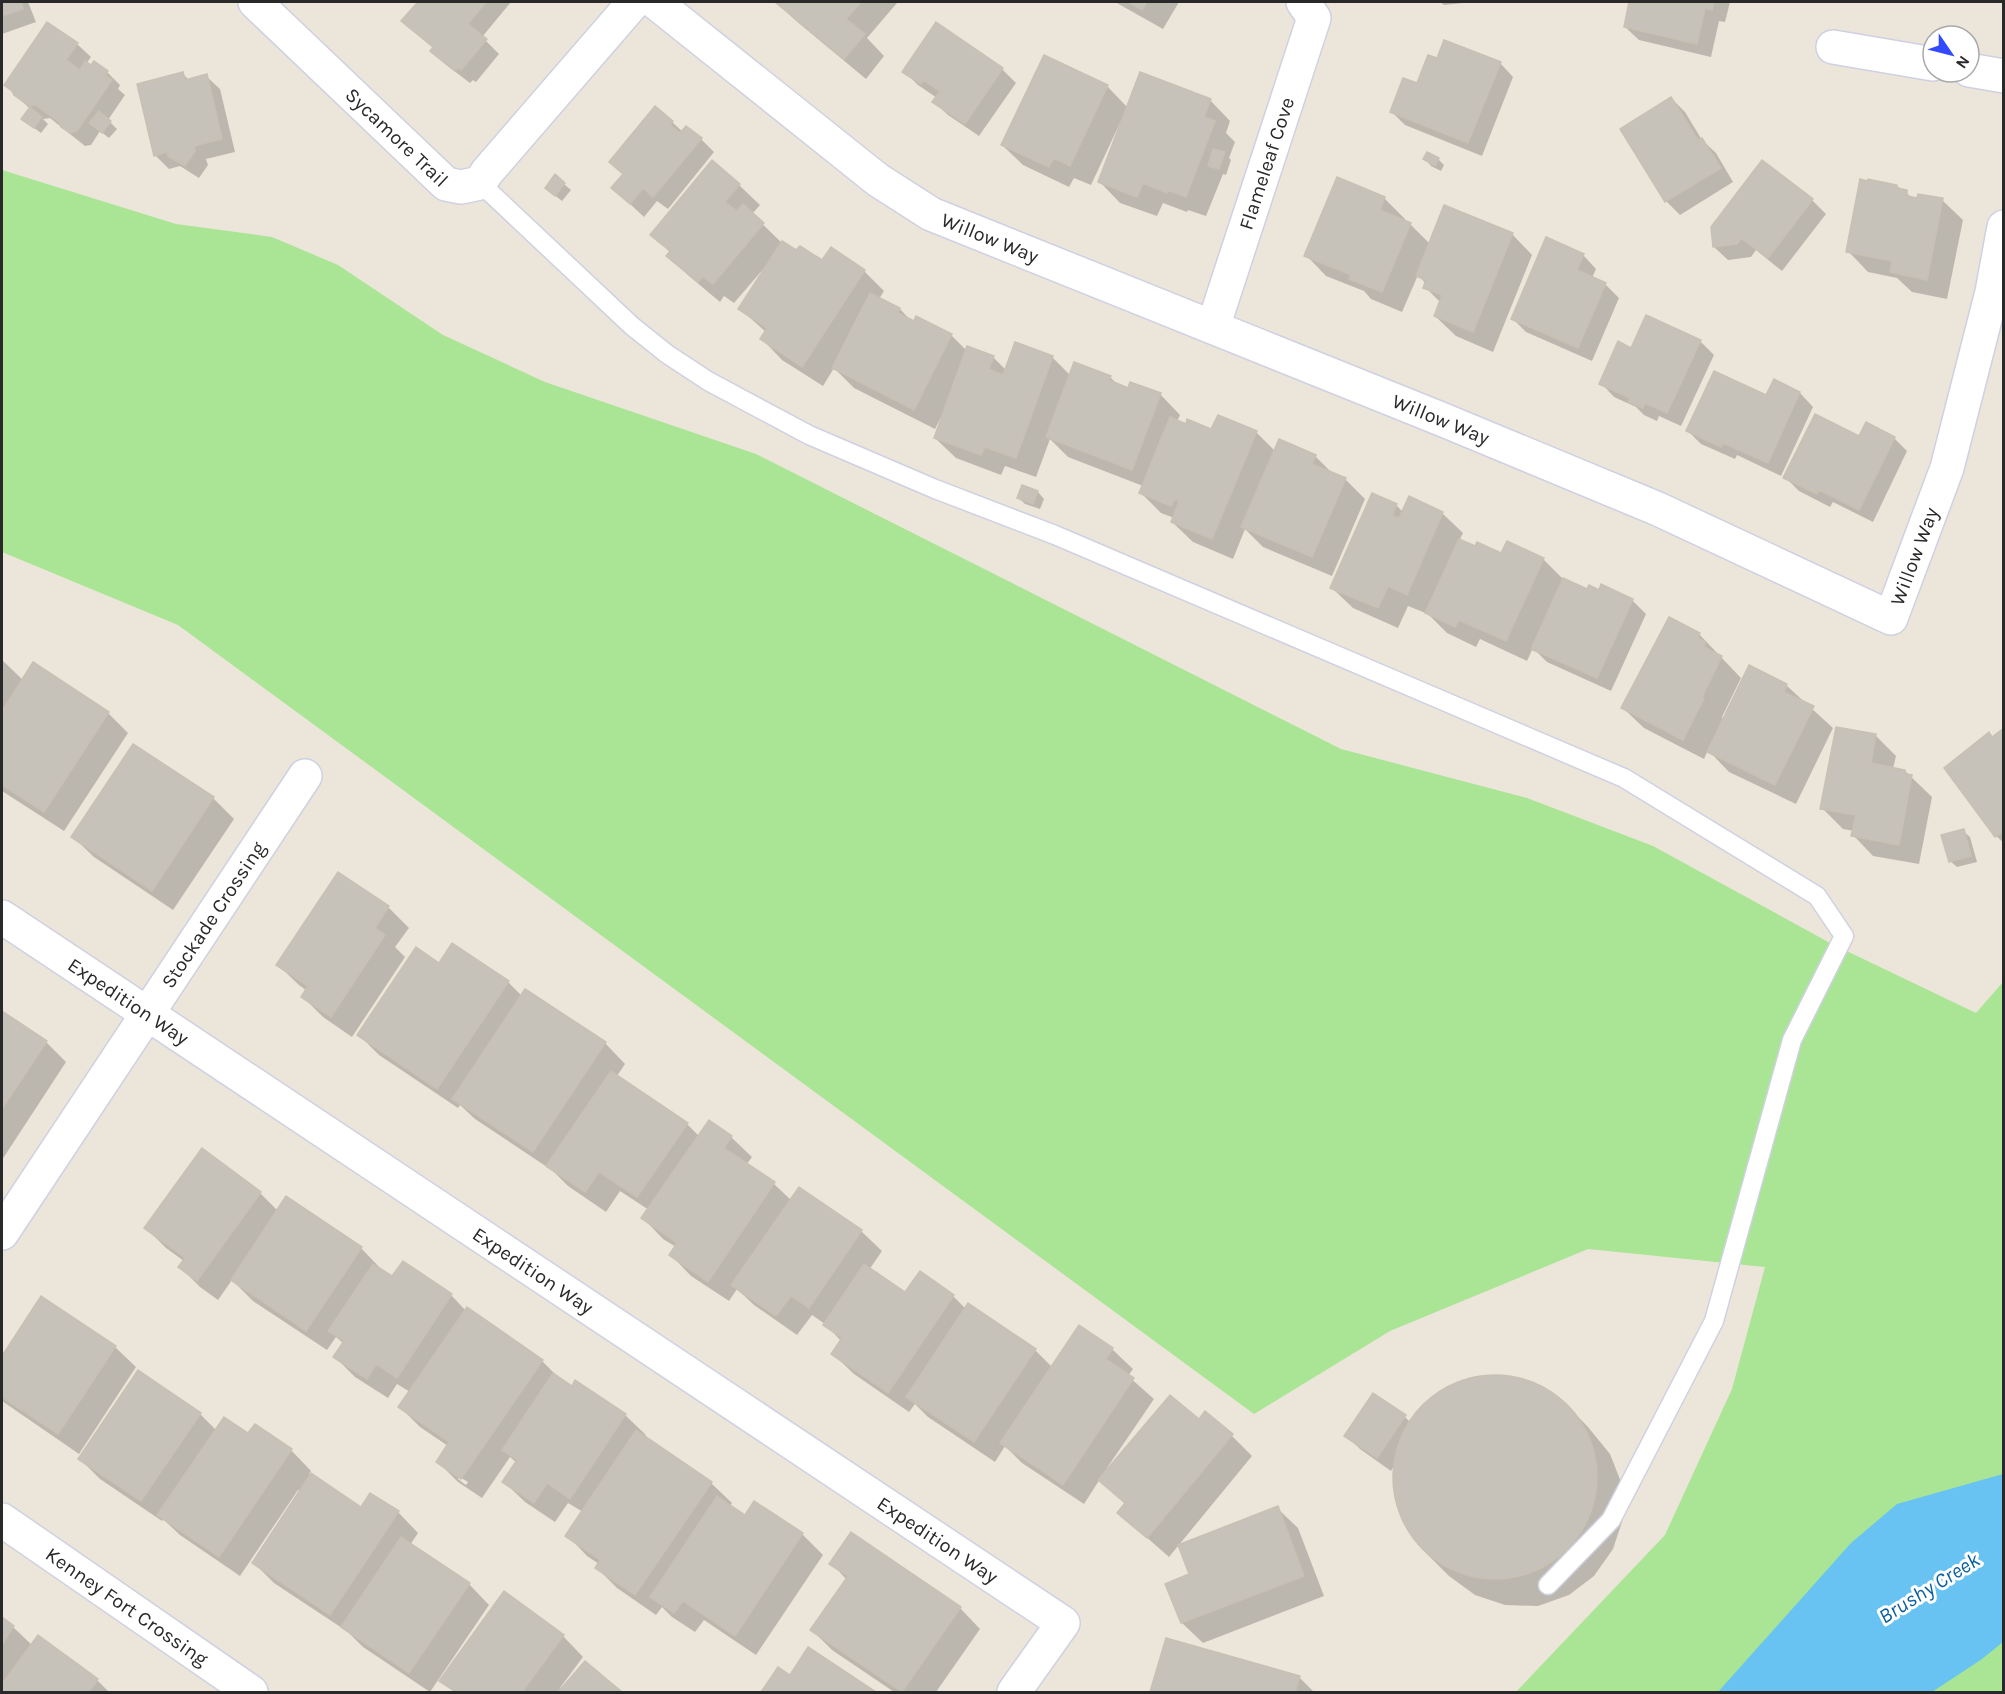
<svg xmlns="http://www.w3.org/2000/svg" width="2005" height="1694" font-family="Karla,sans-serif">
	<rect width="100%" height="100%" fill="#ece5da"/>
	<path fill="#a9e594" d="M2,170L176,224L272,237L338,265L443,335L545,382L756,454L1341,749L1527,798L1653,846L1832,944L1976,1013L2003,982V1692H1516L1665,1535L1732,1389L1765,1267L1588,1249L1390,1331L1254,1414L178,625L2,552Z"/>
	<path fill="#68c3f2" d="M2003,1474V1642L1982,1659L1932,1692H1718L1851,1543L1897,1504Z"/>
	<path fill="#0003" fill-rule="evenodd" d="M2,2H28L36,22L2,34Z
		M419,2H511L482,37L499,54L476,82L473,80L470,83L445,64L432,51L434,48L403,21Z
		M777,2H896L897,3L867,38L884,56L866,79L795,20Z
		M1115,2H1179L1163,29Z
		M1440,2H1473L1444,5Z
		M1631,2H1730L1725,22L1719,21L1711,57L1639,40L1625,27Z
		M48,24L77,44L91,57L86,64L107,72L120,85L118,89L125,95L108,120L117,129L109,138L100,131L91,145L85,146L50,118L43,119L48,124L41,133L30,125V109L6,85Z
		M936,24L1002,69L1016,83L979,136L948,115L934,102L937,98L918,85L904,71Z
		M1438,60L1500,63L1513,77L1482,156L1405,125L1392,112L1418,85Z
		M183,74L189,80L206,76L220,89L235,152L206,159L208,165L199,178L180,166L169,169L155,155Z
		M1107,86L1128,108L1210,100L1230,121L1226,133L1235,142L1229,158L1231,160L1226,175L1223,174L1206,216L1188,210L1187,212L1163,203L1157,216L1120,203L1100,182L1122,124L1120,123L1091,185L1074,178L1069,187L1023,165L1002,145Z
		M1671,98L1685,112L1702,140L1716,153L1733,182L1680,215L1666,201Z
		M672,122L683,132L701,139L714,152L668,209L657,201L644,217L613,188Z
		M1425,159H1438L1444,165L1441,171L1431,166Z
		M1763,162L1812,200L1826,214L1782,271L1756,250L1751,257L1728,260L1714,247Z
		M564,184L571,190L562,201L553,194Z
		M739,185L760,205L752,214L781,242L797,252L823,262L864,271L884,291L879,299L900,309L914,324L917,318L951,335L967,351L993,357L1006,370L1052,357L1071,376L1110,377L1119,386L1129,390L1160,394L1180,415L1177,422L1212,431L1256,432L1275,451L1315,456L1333,474L1345,479L1365,499L1332,576L1263,547L1245,529L1233,559L1193,542L1172,522L1174,518L1161,513L1141,493L1143,486L1068,457L1050,439L1036,477L1005,466L1001,475L956,458L935,438L943,418L941,417L935,429L854,388L834,368L823,386L782,360L762,339L766,332L740,309L766,268L765,267L734,303L724,296L720,302L689,276L668,256L671,253L652,234Z
		M1897,186L1914,199L1942,200L1963,220L1947,299L1912,292L1897,278L1868,272L1848,251Z
		M1384,198L1405,219L1404,221L1410,224L1430,244L1512,234L1532,255L1493,352L1456,336L1435,316L1441,303L1425,287L1426,284L1418,275L1402,312L1371,299L1364,291L1326,276L1306,255Z
		M1583,255L1596,269L1592,278L1605,284L1619,298L1592,361L1526,332L1512,318Z
		M1700,341L1714,355L1681,426L1659,416L1657,421L1644,415L1636,407L1614,397L1601,383L1632,350Z
		M1774,381L1800,393L1813,407L1781,476L1737,455L1735,459L1701,444L1688,431L1767,397Z
		M1860,438H1894L1907,451L1873,522L1833,502L1830,507L1799,491L1785,477Z
		M1022,487L1038,492L1044,499L1040,509L1025,504L1019,498Z
		M1396,505L1403,512L1442,513L1463,533L1459,541L1476,548L1502,555L1543,559L1564,580L1588,591L1632,600L1646,614L1611,691L1547,662L1533,648L1527,661L1480,639L1476,647L1447,633L1428,614L1408,606L1398,628L1353,608L1332,588Z
		M1699,634L1741,678L1722,717L1724,720L1786,685L1833,728L1796,804L1729,772L1708,750L1704,759L1644,728L1623,708Z
		M2,660L23,680L108,713L128,733L64,831L2,791Z
		M2004,730V843L1996,836L1993,738Z
		M1875,735L1896,756L1893,769L1905,771L1932,797L1919,864L1873,856L1853,835L1854,831L1843,829L1822,808Z
		M134,746L213,798L234,819L173,910L94,857L73,837Z
		M1963,831L1970,837L1977,862L1957,867L1950,861Z
		M339,874L388,907L409,928L395,947L405,957L352,1037L323,1017L303,997L307,991L299,985L278,965Z
		M439,965L508,982L522,996L605,1043L625,1064L617,1076L687,1124L699,1136L731,1137L752,1157L746,1165L774,1184L791,1200L799,1189L861,1231L882,1251L869,1270L905,1294L920,1273L953,1296L966,1309L968,1305L1035,1350L1052,1367L1079,1327L1112,1349L1133,1369L1128,1376L1154,1399L1107,1468L1109,1470L1199,1421L1205,1413L1232,1436L1252,1456L1169,1557L1119,1513L1126,1505L1100,1479L1084,1504L1022,1463L1005,1446L995,1462L928,1417L915,1404L909,1412L854,1374L833,1354L842,1342L825,1324L812,1315L797,1335L754,1305L737,1289L729,1301L691,1276L671,1255L676,1247L663,1239L643,1218L649,1210L620,1191L606,1212L568,1186L553,1171L475,1119L460,1105L458,1108L379,1055L359,1035Z
		M2,1012L46,1042L66,1062L2,1160Z
		M202,1150L260,1193L278,1211L361,1248L381,1269L380,1270L392,1278L403,1263L452,1296L466,1311L542,1361L563,1382L625,1415L646,1435L644,1437L711,1483L732,1503L730,1506L745,1517L755,1503L802,1534L823,1555L756,1655L704,1620L695,1632L672,1617L662,1607L656,1615L617,1588L597,1568L599,1564L587,1556L567,1535L583,1512L568,1503L555,1522L525,1502L504,1482L517,1463L510,1457L482,1498L458,1482L438,1462L448,1446L420,1427L400,1407L410,1392L397,1384L388,1398L355,1377L335,1357L344,1344L336,1337L327,1350L253,1301L232,1280L218,1300L200,1287L180,1267L184,1261L166,1248L146,1228ZM458,1476L468,1482L466,1485L458,1479Z
		M41,1298L115,1347L136,1367L79,1454L2,1401V1359Z
		M1496,1375L1531,1382L1561,1399L1588,1427L1610,1454L1623,1487V1519L1613,1549L1594,1576L1569,1595L1538,1606L1505,1605L1475,1595L1449,1576L1421,1548L1403,1522L1394,1491L1395,1464L1391,1471L1360,1449L1346,1435L1405,1417L1410,1422L1432,1398L1462,1380Z
		M200,1414L217,1431L249,1435L291,1450L311,1471L309,1474L362,1509L398,1512L418,1533L410,1545L469,1584L489,1605L430,1692L363,1647L348,1632L274,1583L254,1563L301,1492L298,1490L240,1576L180,1535L163,1519L162,1521L100,1479L80,1459Z
		M1277,1508L1298,1528L1324,1596L1203,1643L1182,1623L1167,1584L1191,1575Z
		M831,1563L960,1608L980,1629L936,1692H894L832,1650L812,1630L847,1580Z
		M2,1619L13,1627L32,1645L38,1637L97,1680L109,1692H2Z
		M563,1636L583,1657L560,1688L562,1690L585,1663L619,1692H454L441,1680Z
		M1167,1640L1299,1677L1314,1692H1152Z
		M809,1649L873,1692H762L779,1669L790,1677Z"/>
	<path fill="#c7c2b9" stroke="#c7c1b3" stroke-width="1.5" d="M2,2H21L23,9L2,16Z
		M418,2H486L468,24L487,39L461,70L458,68L455,71L430,51L433,47L401,21Z
		M775,2H861L846,19L865,34L844,59Z
		M1128,2H1147L1142,10Z
		M1629,2H1714L1712,10L1705,8L1697,44L1624,27Z
		M47,22L78,43L66,60L80,70L85,61L91,65L94,61L108,71L105,75L112,80L77,131L70,133L61,127L59,122L35,105L29,106L14,95L12,91L4,85Z
		M936,22L1003,68L965,124L932,102L940,91L923,80L921,84L902,72Z
		M1444,40L1501,62L1468,143L1390,112L1403,78L1417,83L1428,55L1437,58Z
		M1044,55L1108,85L1070,166L1054,158L1049,167L1001,145Z
		M183,72L185,80L207,74L222,139L194,146L195,151L185,166L168,156L167,152L154,156L137,84Z
		M1140,72L1211,99L1204,117L1215,121L1186,197L1168,190L1167,193L1143,183L1137,197L1098,182Z
		M1671,97L1698,140L1702,138L1721,168L1665,202L1620,129Z
		M655,106L673,121L670,125L680,133L686,126L702,138L653,197L643,188L630,204L611,188L623,174L609,162Z
		M30,107L42,117L34,128L21,119Z
		M99,111L111,121L102,133L89,123Z
		M1213,149L1225,152L1219,169L1208,166Z
		M1427,152L1439,158L1435,166L1423,159Z
		M712,160L740,184L725,202L737,211L743,204L764,223L713,284L703,277L698,282L666,256L670,251L650,235Z
		M1762,160L1813,199L1768,258L1741,238L1737,244L1713,247L1711,227Z
		M555,174L565,183L555,196L545,188Z
		M1337,177L1385,197L1380,210L1411,223L1382,292L1349,279L1351,275L1304,256Z
		M1860,179L1867,181L1868,179L1897,185V188L1907,190V196L1917,198L1918,194L1943,198L1927,280L1890,272L1892,261L1846,252Z
		M1444,205L1513,233L1473,332L1434,316L1442,295L1423,288L1426,280L1416,276Z
		M1546,237L1584,254L1577,270L1606,283L1578,348L1511,319Z
		M782,241L796,250L800,246L822,260L831,247L865,270L802,367L760,339L767,328L738,309Z
		M870,293L900,308L898,313L914,321L916,316L952,334L914,410L832,368Z
		M1646,315L1701,340L1667,413L1645,403L1643,408L1628,402L1630,398L1599,384L1618,341L1631,348Z
		M1015,342L1053,356L1016,458L985,447L981,455L934,438L967,346L994,356L989,369L1003,375Z
		M1074,362L1111,376L1109,380L1128,388L1130,382L1161,393L1132,470L1046,437Z
		M1714,371L1766,395L1774,379L1800,392L1768,463L1723,443L1721,447L1686,431Z
		M1815,414L1859,436L1866,422L1895,437L1859,510L1819,490L1817,494L1783,478Z
		M1218,415L1257,431L1212,539L1171,522L1179,501L1175,499L1171,506L1139,493L1170,417L1186,424L1187,419L1211,429Z
		M1279,439L1316,455L1312,464L1346,478L1312,557L1241,527Z
		M1022,485L1038,491L1033,504L1017,498Z
		M1372,493L1397,504L1392,516L1399,518L1409,496L1443,512L1407,595L1388,586L1378,608L1330,588Z
		M1459,539L1475,546L1477,542L1501,553L1507,541L1544,558L1506,641L1459,620L1455,627L1425,613Z
		M1563,578L1587,589L1589,585L1599,590L1601,584L1633,599L1597,678L1531,649Z
		M1669,617L1700,633L1698,638L1706,642L1704,647L1722,656L1702,697L1704,698L1683,740L1621,708Z
		M33,662L109,712L44,812L2,785V711Z
		M1749,665L1787,684L1784,692L1814,706L1775,785L1707,752Z
		M1836,727L1876,734L1871,763L1905,770V774L1912,775L1899,845L1851,836L1856,815L1820,809Z
		M2004,728V831L1995,837L1944,768L1989,732L1992,737Z
		M133,744L214,797L152,891L71,837Z
		M1964,829L1971,856L1949,862L1941,835Z
		M338,872L389,906L375,928L385,935L331,1017L301,997L308,986L276,965Z
		M452,943L509,981L437,1089L357,1035L416,947L439,963Z
		M525,989L606,1042L533,1152L452,1099Z
		M2,1011L47,1041L2,1109Z
		M611,1071L688,1123L637,1197L599,1172L585,1192L546,1166Z
		M709,1120L732,1136L724,1148L775,1182L708,1282L669,1255L677,1243L641,1218Z
		M202,1148L261,1192L197,1281L178,1267L185,1258L144,1228Z
		M799,1187L862,1230L809,1308L791,1296L776,1316L731,1285Z
		M286,1196L362,1247L306,1331L231,1280Z
		M403,1261L452,1294L397,1378L376,1364L367,1379L333,1357L344,1341L328,1331L373,1264L392,1276Z
		M864,1264L905,1292L920,1271L954,1295L888,1393L831,1354L842,1338L823,1325Z
		M41,1296L116,1346L58,1434L2,1397V1356Z
		M968,1303L1036,1349L974,1442L906,1397Z
		M467,1307L543,1360L461,1479L436,1462L449,1442L398,1407Z
		M1079,1325L1113,1348L1106,1359L1134,1378L1063,1485L1000,1443Z
		M138,1370L201,1413L141,1501L78,1459Z
		M553,1373L572,1386L575,1380L626,1414L570,1499L547,1483L534,1503L502,1482L517,1460L502,1450Z
		M1393 1477a102 102 0 1 1 204 0a102 102 0 1 1-204 0Z
		M1373,1393L1406,1415L1377,1458L1344,1436Z
		M1170,1395L1199,1419L1205,1411L1233,1434L1147,1538L1117,1513L1125,1503L1098,1480Z
		M224,1417L248,1433L255,1424L292,1449L219,1557L157,1515Z
		M636,1430L712,1482L635,1595L595,1568L600,1560L565,1536Z
		M311,1473L361,1507L370,1493L399,1511L330,1615L252,1563Z
		M717,1496L745,1515L754,1501L803,1533L735,1636L683,1601L674,1613L650,1597Z
		M1278,1506L1304,1576L1181,1623L1165,1584L1189,1574L1178,1545Z
		M851,1532L961,1607L902,1692L810,1630L848,1576L829,1564Z
		M401,1537L470,1583L409,1673L341,1627Z
		M504,1591L564,1635L522,1692H456L439,1681Z
		M2,1617L14,1626L2,1645Z
		M38,1635L98,1679L89,1692H2V1684Z
		M1166,1638L1300,1676L1295,1692H1150Z
		M808,1647L876,1692H761L778,1667L790,1675Z
		M585,1661L622,1692H558Z"/>
	<g fill="none" stroke-linecap="round" stroke-linejoin="round">
		<g stroke="#cfd1e2" stroke-width="21">
			<path id="service" d="M480,183L632,326L667,354L708,381L809,435L935,489L1055,535L1624,778L1817,896L1844,936L1792,1040L1714,1321L1611,1520L1548,1585"/>
		</g>
		<g stroke="#cfd1e2" stroke-width="36">
			<g id="minor">
				<path id="s1" d="M255,2L446,184L461,187L480,183L487,172L634,2"/>
				<path id="s2" d="M655,2L878,180L931,214L1441,419L1658,509L1891,618L1947,468L1992,292L2004,227"/>
				<path d="M1833,47L1933,64"/>
				<path d="M1969,70L2004,76"/>
				<path id="s3" d="M1213,327L1314,18L1303,2"/>
				<path id="s4" d="M2,917L1063,1623L1014,1692"/>
				<path id="s5" d="M2,1233L305,776"/>
				<path id="s6" d="M2,1520L251,1692"/>
			</g>
		</g>
		<use href="#service" stroke="#fff" stroke-width="18"/>
		<use href="#minor" stroke="#fff" stroke-width="33"/>
	</g>
	<g text-anchor="middle" dominant-baseline="central" stroke-width="6" stroke-linejoin="round" paint-order="stroke">
		<g font-size="20" fill="#292929" stroke="#fff">
			<text stroke="none"><textPath href="#s1" startOffset="196">Sycamore Trail</textPath></text>
			<text stroke="none"><textPath href="#s3" startOffset="172">Flameleaf Cove</textPath></text>
			<text stroke="none"><textPath href="#s2" startOffset="412">Willow Way</textPath></text>
			<text stroke="none"><textPath href="#s2" startOffset="898">Willow Way</textPath></text>
			<text stroke="none"><textPath href="#s2" startOffset="1456">Willow Way</textPath></text>
			<text stroke="none"><textPath href="#s5" startOffset="382">Stockade Crossing</textPath></text>
			<text stroke="none"><textPath href="#s4" startOffset="152">Expedition Way</textPath></text>
			<text stroke="none"><textPath href="#s4" startOffset="638">Expedition Way</textPath></text>
			<text stroke="none"><textPath href="#s4" startOffset="1124">Expedition Way</textPath></text>
			<text stroke="none"><textPath href="#s6" startOffset="152">Kenney Fort Crossing</textPath></text>
		</g>
		<g font-size="21" font-style="italic" fill="#095e9d" stroke="#fff">
			<text transform="translate(1929 1588) rotate(-32)">Brushy Creek</text>
		</g>
	</g>
	<rect width="2005" height="1694" fill="none" stroke="#292929" stroke-width="6"/>
	<g transform="translate(1951 54) rotate(125)"><circle r="28" fill="#ffffff" stroke="#a9a9a9" stroke-width="1.5"/>
	<path d="M0-4.5L10 22L0 15L-10 22Z" fill="#3349ff"/>
	<text y="-9" font-size="16" font-weight="bold" text-anchor="middle" fill="#292929">N</text>
	</g>
</svg>
